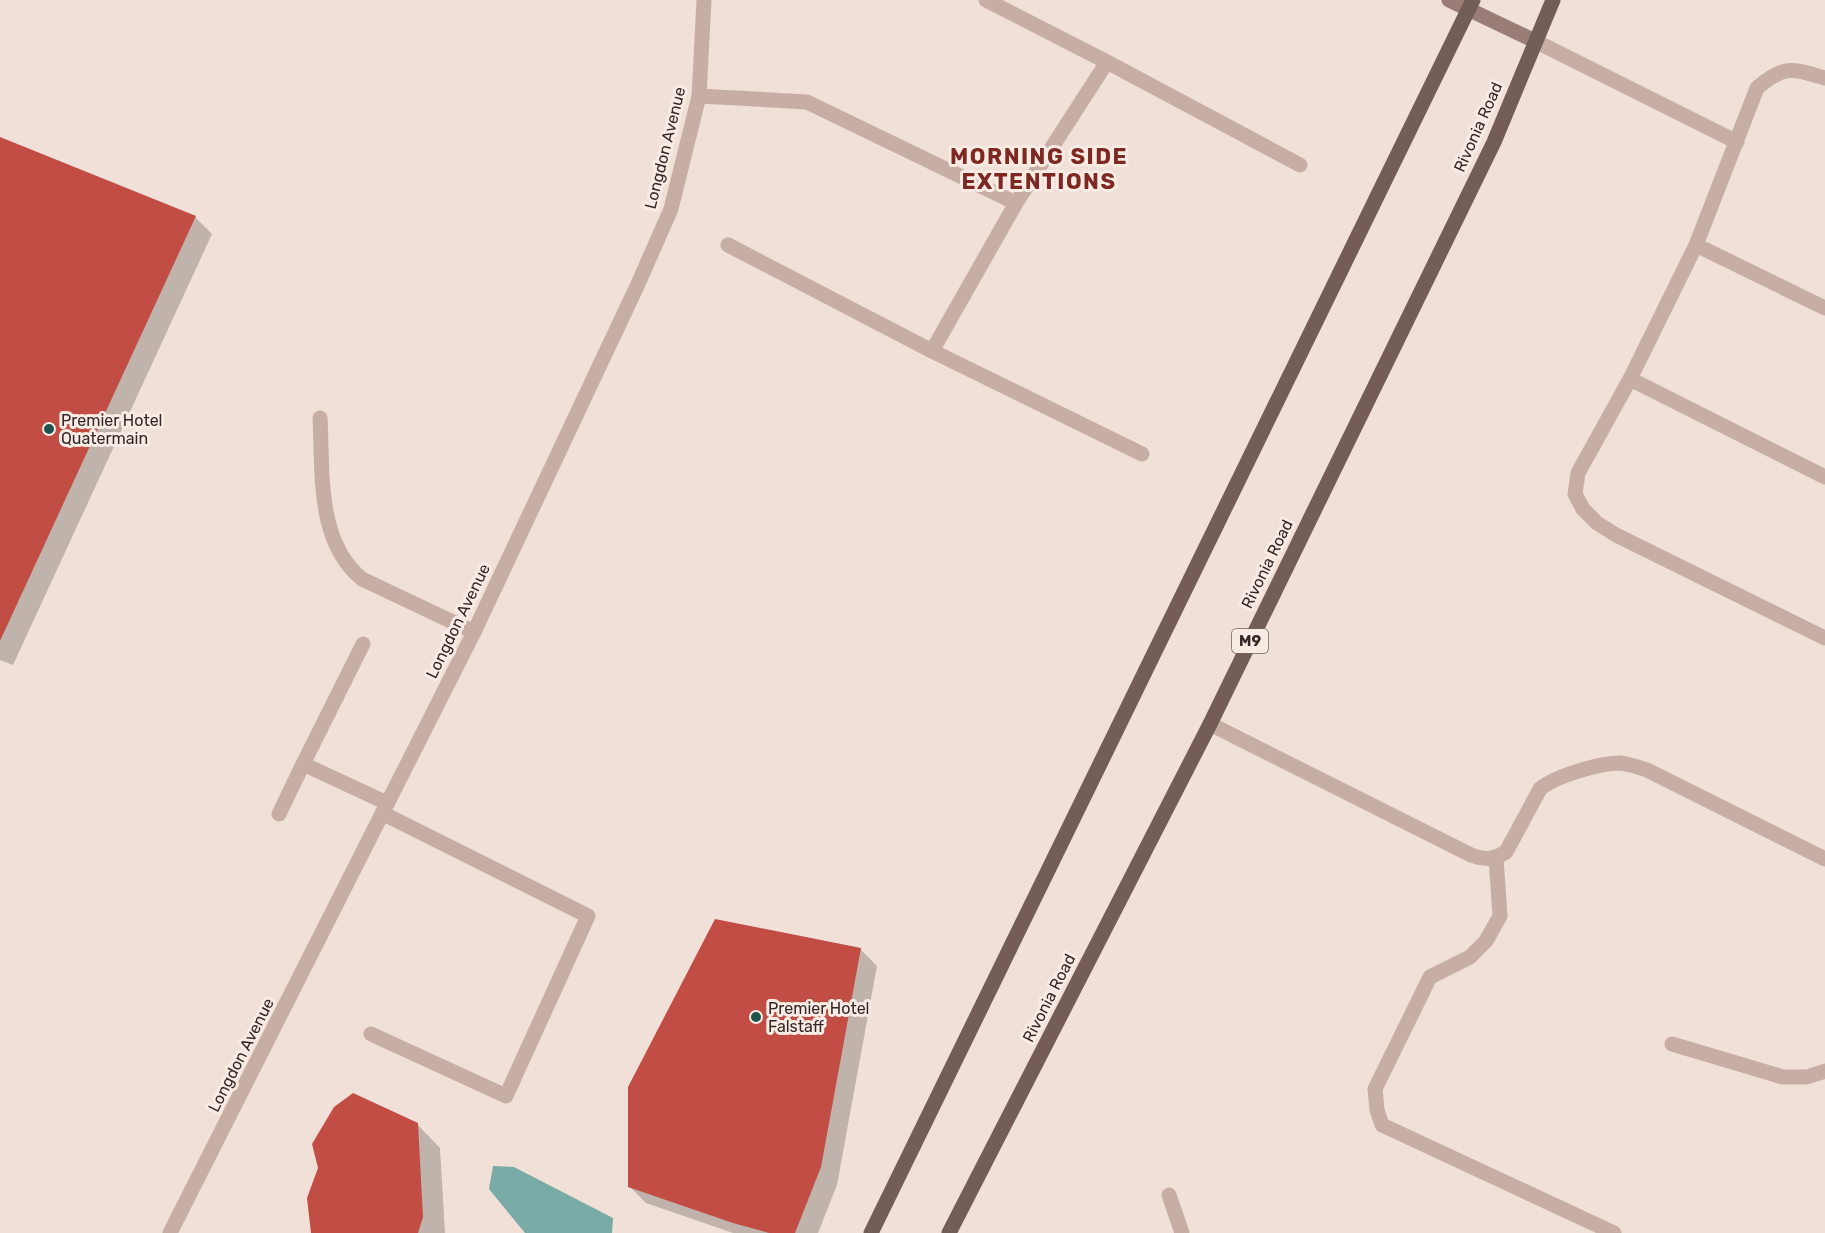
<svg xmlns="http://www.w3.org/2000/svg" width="1825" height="1233" font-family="Rubik,sans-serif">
	<rect width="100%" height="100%" fill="#f0e0d8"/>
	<path fill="#78aba5" d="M493,1166L514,1167L613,1218L612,1233H525L489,1189Z"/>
	<path fill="#0003" d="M0,138L195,217L212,234L13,665L0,660Z
		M860,949L877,966L837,1185L818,1233H733L646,1203L629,1186Z
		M417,1124L440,1148L445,1233H313Z"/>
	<path fill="#c14d45" d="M0,137L196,216L0,641Z
		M715,919L861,948L821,1167L795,1233H769L733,1223L628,1187V1087Z
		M353,1093L418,1123L423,1217L418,1233H311L307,1198L318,1168L312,1144L334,1107Z"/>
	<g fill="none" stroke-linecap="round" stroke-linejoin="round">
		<path stroke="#c7aea5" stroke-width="15" d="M320,418C323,471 316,542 362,579L474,632
			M363,644L303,764L387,803
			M279,814L303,764
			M1169,1195L1182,1233"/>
		<path stroke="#c7aea5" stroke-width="15" d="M986,0L1107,62L1300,165
			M1535,41L1737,142
			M1825,78C1792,69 1785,64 1757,88L1696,245L1630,379L1578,473L1575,494L1583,509L1597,523L1616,535L1825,638
			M699,96L807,102L1016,203L1107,62
			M728,245L932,351L1142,454
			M1696,245L1825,308
			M932,351L1016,203
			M1630,379L1825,477
			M1210,724L1471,855C1485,860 1493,860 1506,852L1540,789C1555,776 1600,763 1620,763C1629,764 1638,767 1647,770L1825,859
			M1496,858L1500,916L1486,941L1470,957L1430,977L1375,1089L1377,1110L1382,1125L1614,1233
			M371,1034L506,1096L588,916L382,813
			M1672,1044L1783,1077H1807L1825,1071
			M170,1233L474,632L638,284L671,209L699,96L704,0"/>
		<path stroke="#9a7d77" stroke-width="15" d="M1449,0L1535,41"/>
		<path stroke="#745c57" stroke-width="15" d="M871,1233L1473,0
			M949,1233L1210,724L1494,142L1553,0"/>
	</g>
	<g fill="#1e524d" stroke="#f8ebe4" stroke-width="2">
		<circle cx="49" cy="429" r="6"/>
		<circle cx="756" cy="1017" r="6"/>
	</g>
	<g text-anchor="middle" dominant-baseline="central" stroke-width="6" stroke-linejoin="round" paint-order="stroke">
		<rect fill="#f8ebe4" stroke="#6e625f" stroke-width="1.5" x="1232" y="629" width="36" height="24" rx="4.5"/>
		<g font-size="15" font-weight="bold" fill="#332826">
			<text x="1250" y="641">M9</text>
		</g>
		<g font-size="16" fill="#332826" stroke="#f8ebe4">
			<text transform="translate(1478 127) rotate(-66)">Rivonia Road</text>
			<text transform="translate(665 148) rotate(-76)">Longdon Avenue</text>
			<text transform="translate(1267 564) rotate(-64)">Rivonia Road</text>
			<text transform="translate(458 621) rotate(-64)">Longdon Avenue</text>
			<text transform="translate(1049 998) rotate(-63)">Rivonia Road</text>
			<text transform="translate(241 1055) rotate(-63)">Longdon Avenue</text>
		</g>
		<g font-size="16" fill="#332826" stroke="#f8ebe4" text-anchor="start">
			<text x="61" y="420">Premier Hotel<tspan x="61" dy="18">Quatermain</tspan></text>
			<text x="768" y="1008">Premier Hotel<tspan x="768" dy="18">Falstaff</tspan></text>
		</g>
		<g font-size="22" font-weight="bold" letter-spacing="1.5" fill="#7e2823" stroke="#f8ebe4">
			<text x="1039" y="156">MORNING SIDE<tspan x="1039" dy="25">EXTENTIONS</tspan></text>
		</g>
	</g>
</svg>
